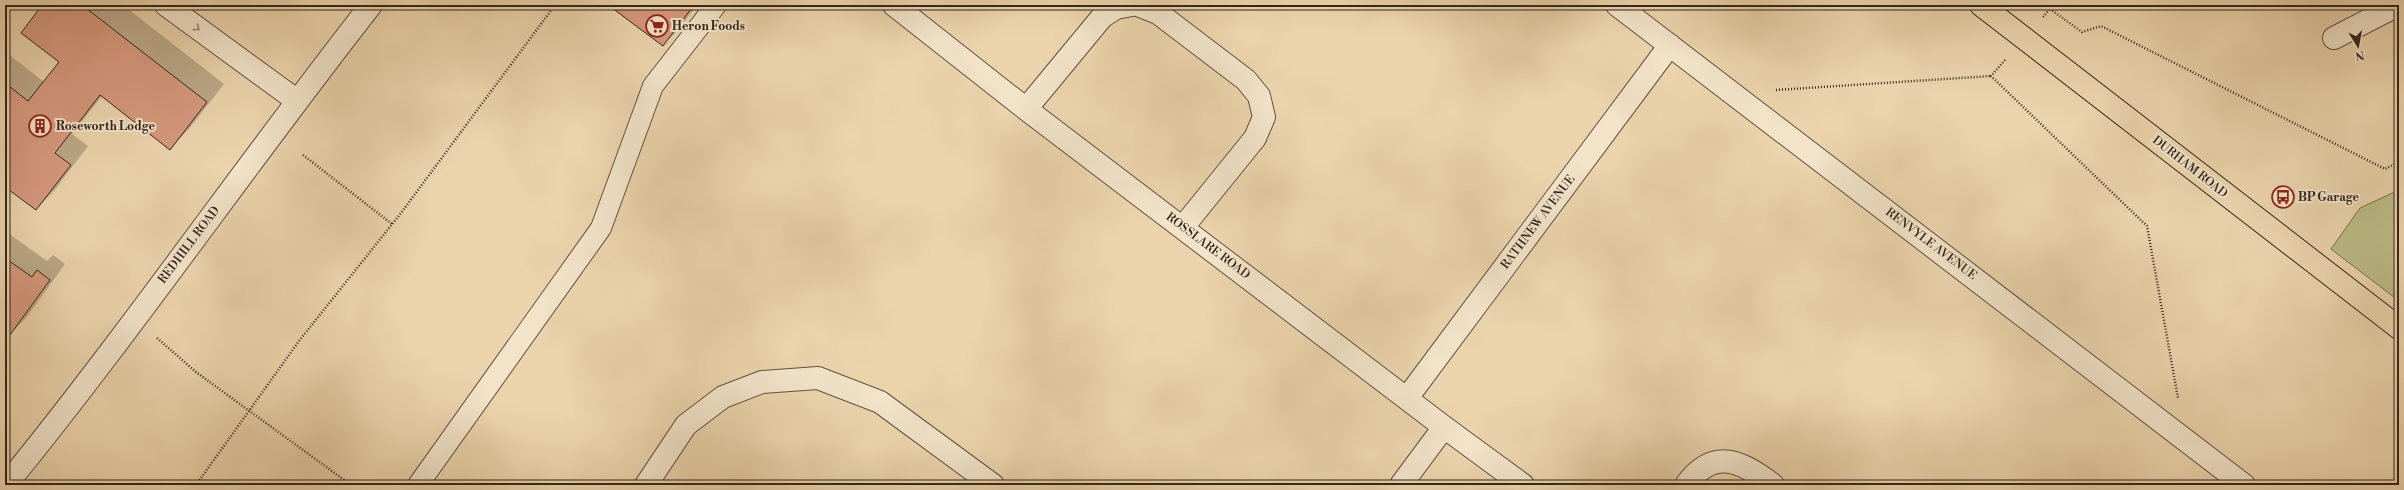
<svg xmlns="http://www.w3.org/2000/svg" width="2404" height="490" font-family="'Libre Bodoni',serif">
	<rect width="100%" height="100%" fill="#ebd4ac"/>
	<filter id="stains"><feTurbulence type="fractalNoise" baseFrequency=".005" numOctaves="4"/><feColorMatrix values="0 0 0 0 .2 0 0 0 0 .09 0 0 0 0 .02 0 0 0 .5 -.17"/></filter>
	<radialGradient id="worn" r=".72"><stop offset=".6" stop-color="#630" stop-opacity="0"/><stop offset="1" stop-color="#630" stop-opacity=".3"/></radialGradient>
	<path fill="#bcbc86" stroke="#787052" d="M2399,190V301L2331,249L2360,208Z"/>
	<path fill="#0003" d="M44,5H123L224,84L188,130L170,148L102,96L72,134L88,146L54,191L36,209L5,185V56L7,53L44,82L60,62Z
		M610,5H697L679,29L663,45Z
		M5,231L47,261L53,255L65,264L26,318L10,334L5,330Z"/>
	<path fill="#d6997e" stroke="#35251d" d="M42,5H82L207,102L170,150L100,95L55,153L71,165L36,210L5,187V83L28,101L59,62L21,33Z
		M608,5H694L663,46Z
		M5,258L32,277L37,270L50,280L10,335L5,331Z"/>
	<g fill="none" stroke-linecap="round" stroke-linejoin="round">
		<g stroke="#625141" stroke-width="22">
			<path id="lane" d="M418,485L601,228L653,86L716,5"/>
		</g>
		<g stroke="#625141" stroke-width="24">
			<path id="street" d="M166,5L296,100
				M894,5L1026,109L1444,427L1523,485
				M1138,5L1158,13L1246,80L1259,96L1264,117L1255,138L1183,227
				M1617,5L2244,485
				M2334,38L2398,5
				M1026,109L1102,17L1116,8L1132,5
				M1407,398L1670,45
				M6,485C133,329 247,163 371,5
				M646,485L686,425L723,397L762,382L818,378L880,402L993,485
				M1401,485L1444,427
				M1686,485C1714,446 1743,462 1773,485"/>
		</g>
		<g stroke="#35251d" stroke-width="24">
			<path id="primary" d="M1981,5L2399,328"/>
		</g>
		<path stroke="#35251d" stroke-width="2.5" stroke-dasharray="1 2" stroke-linecap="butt" d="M2050,9L2082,32L2101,26L2385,169L2399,162
			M2043,17L2053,5
			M2005,60L1991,76L2147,226L2178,398
			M1776,90L1991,76
			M303,155L392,224
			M157,338L196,372L351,485
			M196,485L299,341L401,213L555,5"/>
		<use href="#lane" stroke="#f2e3c9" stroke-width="20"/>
		<use href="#street" stroke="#f2e3c9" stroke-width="22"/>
		<use href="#primary" stroke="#ebd4ac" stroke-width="22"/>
	</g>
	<defs><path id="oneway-chevron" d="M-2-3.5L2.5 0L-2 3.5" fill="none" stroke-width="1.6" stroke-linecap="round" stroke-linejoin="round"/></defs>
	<use stroke="#948473" href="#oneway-chevron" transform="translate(197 28) rotate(36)"/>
	<defs>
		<g id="supermarket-ring" transform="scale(1.15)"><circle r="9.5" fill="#f2e3c9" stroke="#8f2418" stroke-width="1.5"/><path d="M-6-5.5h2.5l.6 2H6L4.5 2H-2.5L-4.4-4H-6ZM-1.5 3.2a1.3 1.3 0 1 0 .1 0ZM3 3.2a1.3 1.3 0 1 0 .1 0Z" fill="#8f2418"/></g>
		<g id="building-ring" transform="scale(1.15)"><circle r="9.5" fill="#f2e3c9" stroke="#8f2418" stroke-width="1.5"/><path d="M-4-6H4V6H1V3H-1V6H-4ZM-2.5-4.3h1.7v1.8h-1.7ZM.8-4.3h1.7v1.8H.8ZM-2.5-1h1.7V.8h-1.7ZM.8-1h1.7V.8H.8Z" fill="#8f2418"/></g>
		<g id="bus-ring" transform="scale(1.15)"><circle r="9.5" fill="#f2e3c9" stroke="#8f2418" stroke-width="1.5"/><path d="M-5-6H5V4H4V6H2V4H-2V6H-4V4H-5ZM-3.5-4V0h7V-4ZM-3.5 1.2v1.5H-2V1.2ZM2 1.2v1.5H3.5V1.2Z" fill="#8f2418"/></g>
	</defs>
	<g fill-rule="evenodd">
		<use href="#supermarket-ring" x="657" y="26"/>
		<use href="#building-ring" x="40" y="126"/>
		<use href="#bus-ring" x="2283" y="197"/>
	</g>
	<g text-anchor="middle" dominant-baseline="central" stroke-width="4" stroke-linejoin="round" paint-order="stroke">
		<g font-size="12" font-weight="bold" fill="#35251d" stroke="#f2e3c9" text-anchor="start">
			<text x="672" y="26">Heron Foods</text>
			<text x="56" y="126">Roseworth Lodge</text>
			<text x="2298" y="197">BP Garage</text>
		</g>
		<g font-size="12" fill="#35251d" stroke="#f2e3c9">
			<text transform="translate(2190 167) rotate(38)">DURHAM ROAD</text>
			<text transform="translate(1538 222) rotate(-53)">RATHNEW AVENUE</text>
			<text transform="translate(1931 244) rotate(37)">RENVYLE AVENUE</text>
			<text transform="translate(189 245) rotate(-53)">REDHILL ROAD</text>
			<text transform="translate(1208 246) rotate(37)">ROSSLARE ROAD</text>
		</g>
	</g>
	<rect width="2404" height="490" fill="none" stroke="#ebd4ac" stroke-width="20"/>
	<rect x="6" y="6" width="2392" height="478" fill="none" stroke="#35251d" stroke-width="2"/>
	<rect x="10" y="10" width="2384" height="470" fill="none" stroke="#35251d"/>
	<g transform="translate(2358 46) rotate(169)" stroke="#f2e3c9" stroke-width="3" paint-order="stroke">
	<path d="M0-3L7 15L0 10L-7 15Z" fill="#35251d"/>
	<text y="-6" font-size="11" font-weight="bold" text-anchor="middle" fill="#35251d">N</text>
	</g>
	<rect width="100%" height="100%" filter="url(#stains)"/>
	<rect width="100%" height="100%" fill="url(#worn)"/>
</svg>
